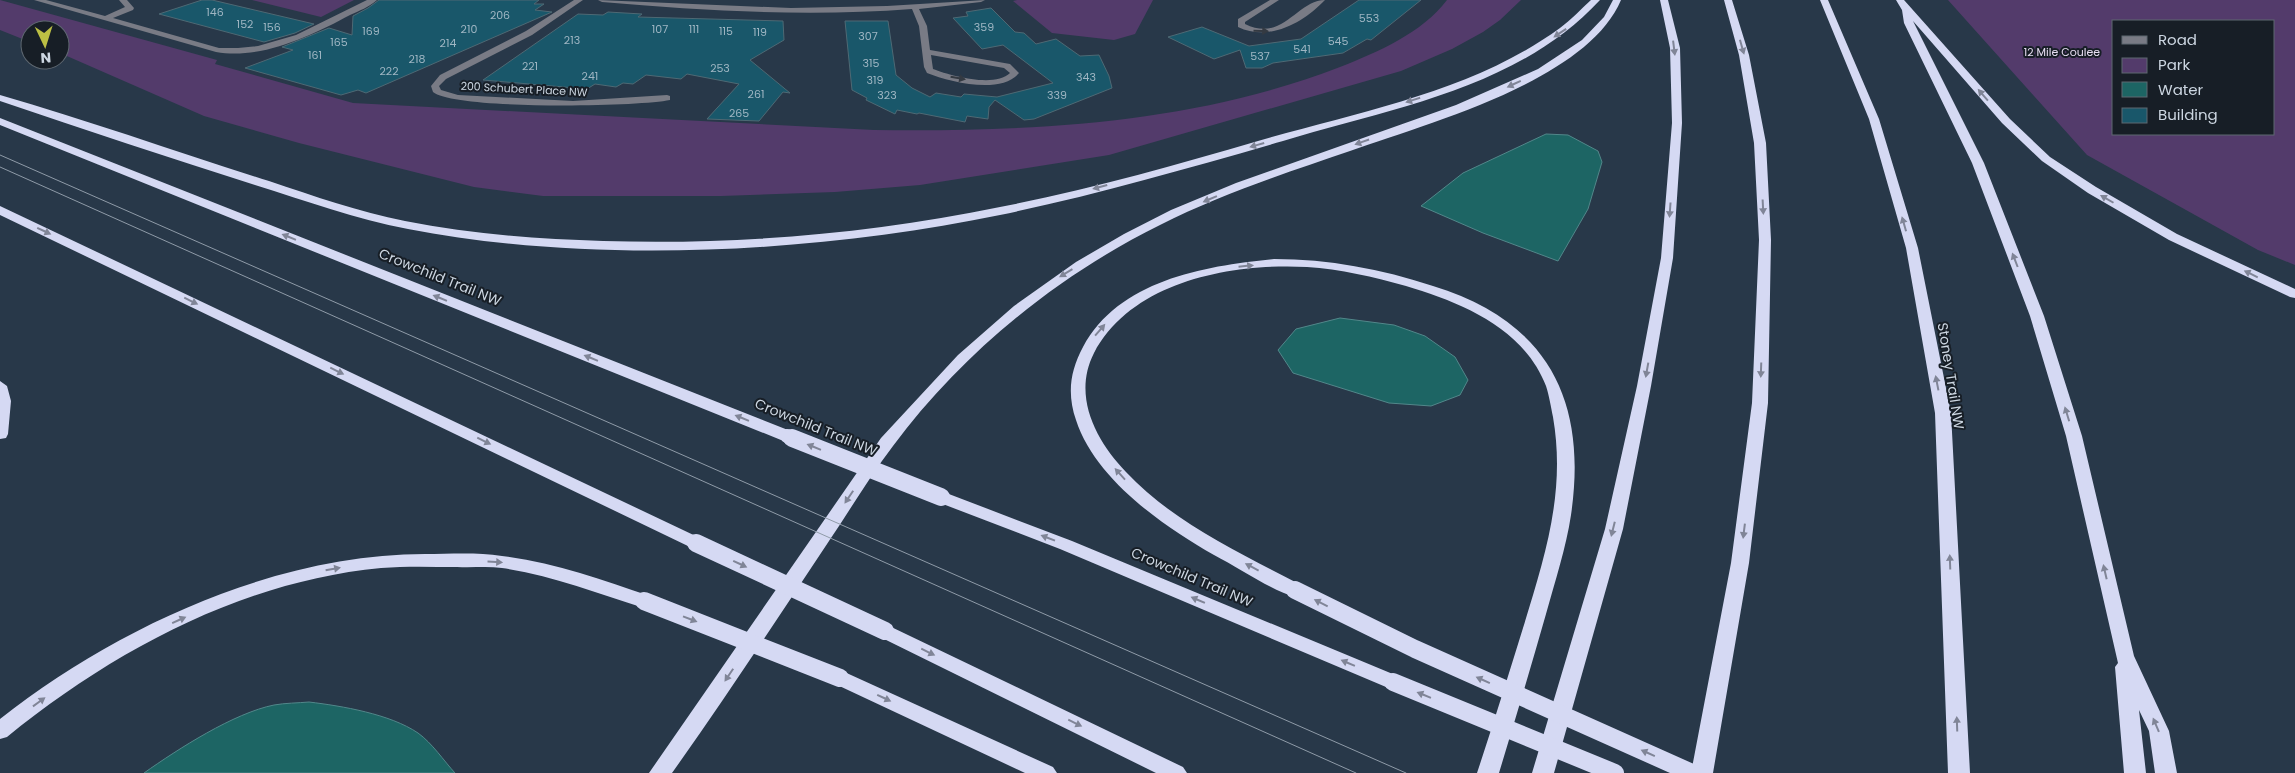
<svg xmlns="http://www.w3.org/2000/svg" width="2295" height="773" font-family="Poppins,sans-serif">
	<rect width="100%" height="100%" fill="#283849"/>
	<path fill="#533b6b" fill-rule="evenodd" d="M0,0L217,60L215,64L353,103L874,130C1031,132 1192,124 1340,67C1378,52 1422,33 1447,0H1521L1500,20L1483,32L1452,49L1401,71L1109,155L920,185L835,192L721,196H543L474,187L299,143L204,116L60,53V30H30V42L0,30Z
		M252,0H354L321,17Z
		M1017,0H1153L1135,34L1114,40L1052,33L1013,1Z
		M1948,0H2295V265L2258,250L2087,155ZM2114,21H2274V134H2114Z"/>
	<path fill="#1d6564" stroke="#52878a" d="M1546,134L1568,135L1598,151L1602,162L1588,209L1558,261L1483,233L1421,206L1463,173Z
		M1340,318L1394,325L1425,336L1455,357L1468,380L1460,395L1431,406L1389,403L1293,373L1278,350L1296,329Z
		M309,702C342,706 390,714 418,733C432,743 444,761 455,773H144C178,749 234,713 274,705C285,703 298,703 309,702Z"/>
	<path fill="#19576a" stroke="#4e6974" d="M202,0H212L314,24L295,33L264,42L159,14Z
		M379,0H539L534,4H544L535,10L552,12L366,93L358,90L341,95L245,68L293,50L282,47L329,28L352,35L353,16L368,8Z
		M1359,0H1421L1371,40L1367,39L1343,53L1273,63L1262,68H1246L1240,50L1214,59L1168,37L1202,27L1249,46L1301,39Z
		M991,8L1015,32L1024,33L1036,44L1056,39L1080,56L1099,55L1109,76L1112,88L1034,119L1024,120L995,100L989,107L988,119L967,116L965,122L919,113L917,114L897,110L895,114L866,100L867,98L852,90L845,21H888L896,75L912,88L930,97L936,93L961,97L964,94L997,97L1053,83L1003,45L982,49L953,18L968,16L966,12Z
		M608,12L642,14L638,17L783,21L784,40L750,60L790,93L783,92L759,121L707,119L739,84L687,74L681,79L646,75L633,84L623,83L616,87L595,84L587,89L483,80L578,14L603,15Z"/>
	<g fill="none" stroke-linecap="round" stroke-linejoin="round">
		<path fill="#797b85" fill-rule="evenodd" d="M34,0H46L105,16L125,7L119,0H127L134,8L133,10L113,18L219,48H238L258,46L296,35L367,0H377C369,7 359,11 350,15C311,36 261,60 216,52Z
			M574,0H583L532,35L446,79L439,86L441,90L458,95L573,101L667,95L670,96V100C636,107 455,110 433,92L431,86L440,75L526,31Z
			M598,0L791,8L887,6L985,0L981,2L919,9L927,26L930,50L1010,64L1019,73C1001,95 950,82 927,73L924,67L919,26L912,9C809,17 705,11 602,2ZM931,55L1004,68L1010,73C995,88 951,76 933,69Z
			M1270,0H1279L1245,22V24C1283,43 1297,0 1325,0C1303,23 1269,42 1238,27V19Z"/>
		<path fill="#d5d9f3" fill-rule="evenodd" d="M1591,0H1600C1519,88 1393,108 1283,141C1189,168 1095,195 1000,215C815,253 593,265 408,229C356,219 306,201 255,185C170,158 85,130 0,101V95C90,121 180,153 269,181C314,196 359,212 405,221C470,234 537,239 603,241C736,245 870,234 1000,207C1087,190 1173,166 1258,141C1361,111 1472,92 1560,28C1571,20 1581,9 1591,0Z
			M1613,0H1621C1587,81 1428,123 1350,151C1286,173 1221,194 1160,225C1057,276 962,353 893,446C870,476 850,510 829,541C777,619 726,697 672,773H649L881,438L958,355L1014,306L1076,262L1124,234L1171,210L1236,183L1456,105L1538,69L1582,40L1604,17Z
			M1660,0H1668L1680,48L1682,123L1673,258L1651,386L1623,529L1554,773H1532L1605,529L1637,386L1661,258L1672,123L1670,48Z
			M1724,0H1732L1749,55L1766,143L1771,240L1768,403L1749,563L1713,773H1691L1731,563L1752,403L1759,240L1754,143L1739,55Z
			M1820,0H1828L1879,119L1918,248L1951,413L1970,773H1948L1935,413L1906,248L1869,119Z
			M1896,0H1904L2010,119L2050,157L2096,187L2177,234L2295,289V298L2290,297L2169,240L2088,193L2042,161L2002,123L1913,21L1984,163L2044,316L2082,436L2134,656L2169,731L2177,773H2155L2149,731L2139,710L2146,773H2124L2115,667L2118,663L2066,436L2030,316L1972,163L1904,23L1902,10Z
			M0,118L793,432L795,436L793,440H781L0,125Z
			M0,206L702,539L705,543L702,547L696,549L690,547L0,215Z
			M1274,259C1329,259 1381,269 1433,286C1547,321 1588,399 1571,515C1566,548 1555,581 1546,614C1531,667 1515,720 1499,773H1477C1493,725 1508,676 1523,628C1545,556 1566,492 1553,417C1551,407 1549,395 1546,386C1524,328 1460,302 1406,286C1374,277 1340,269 1307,267C1232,263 1132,281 1094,353C1072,396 1096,441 1126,472C1174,523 1240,553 1301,585L1304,590L1301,595L1295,597C1269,589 1239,568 1214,555C1163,526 1095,479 1076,420C1067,394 1070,371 1083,347C1119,280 1204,266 1274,259Z
			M0,381L7,386L11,401L8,434L6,438L0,439Z
			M941,491L1072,541L1400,677L1403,682L1400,687L1393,690L1386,687L1060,549L935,501L933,497L935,493Z
			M425,554C450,554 477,552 502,556C553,562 602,580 650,596L653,601L650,606L644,608C597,593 551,575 502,568C487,566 472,568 457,567C432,567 406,566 381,568C243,581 113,651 7,737L0,739V719C115,628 275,554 425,554Z
			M885,624L1183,767L1187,773H1156L878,636L876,631L878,626Z
			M840,670L1053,767L1057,773H1025L833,683L830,678L833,673Z"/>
		<path stroke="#8f9ba8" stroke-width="1" d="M0,155L1406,773
			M0,167L1356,773"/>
		<path stroke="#d5d9f3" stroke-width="14" d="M787,436L796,439"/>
		<path stroke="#d5d9f3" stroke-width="18" d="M792,438L941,497
			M696,543L885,631
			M1295,590L1415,649L1692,773
			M644,601L840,678
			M1393,682L1615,773"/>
	</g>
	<defs><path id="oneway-solid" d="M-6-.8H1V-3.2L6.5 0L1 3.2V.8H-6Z" transform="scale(1.25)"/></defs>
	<g fill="#343a42">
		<use href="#oneway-solid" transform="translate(1261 31) rotate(2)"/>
		<use href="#oneway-solid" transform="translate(958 78) rotate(10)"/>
	</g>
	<g fill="#808597">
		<use href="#oneway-solid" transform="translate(1560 33) rotate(146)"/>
		<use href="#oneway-solid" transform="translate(1742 47) rotate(74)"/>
		<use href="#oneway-solid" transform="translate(1674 48) rotate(83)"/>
		<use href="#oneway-solid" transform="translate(1514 84) rotate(155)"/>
		<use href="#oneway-solid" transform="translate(1983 95) rotate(-131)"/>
		<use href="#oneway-solid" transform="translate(1413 100) rotate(163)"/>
		<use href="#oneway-solid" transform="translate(1362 142) rotate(161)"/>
		<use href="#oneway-solid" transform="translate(1257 145) rotate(164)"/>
		<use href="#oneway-solid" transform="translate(1100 187) rotate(165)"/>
		<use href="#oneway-solid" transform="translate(1210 199) rotate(157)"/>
		<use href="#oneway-solid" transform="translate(2107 199) rotate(-150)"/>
		<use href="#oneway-solid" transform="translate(1763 207) rotate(87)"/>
		<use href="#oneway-solid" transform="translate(1670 210) rotate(94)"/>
		<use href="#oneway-solid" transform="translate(1904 224) rotate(-106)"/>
		<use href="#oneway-solid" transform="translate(44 231) rotate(25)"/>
		<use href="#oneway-solid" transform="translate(289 237) rotate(-158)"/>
		<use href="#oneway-solid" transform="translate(2015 260) rotate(-111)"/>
		<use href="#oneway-solid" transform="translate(1246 266) rotate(-6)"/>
		<use href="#oneway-solid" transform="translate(1066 273) rotate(149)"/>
		<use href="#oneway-solid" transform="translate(2251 274) rotate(-154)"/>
		<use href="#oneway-solid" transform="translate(440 298) rotate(-158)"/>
		<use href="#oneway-solid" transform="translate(191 301) rotate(26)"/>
		<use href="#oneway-solid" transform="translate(1100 330) rotate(-49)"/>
		<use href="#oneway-solid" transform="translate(591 358) rotate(-158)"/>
		<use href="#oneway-solid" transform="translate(1647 370) rotate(100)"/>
		<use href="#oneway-solid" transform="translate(1761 370) rotate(92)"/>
		<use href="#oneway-solid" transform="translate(337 371) rotate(26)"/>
		<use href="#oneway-solid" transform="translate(1937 383) rotate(-101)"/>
		<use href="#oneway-solid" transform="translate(2067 414) rotate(-107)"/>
		<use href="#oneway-solid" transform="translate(742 418) rotate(-158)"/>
		<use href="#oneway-solid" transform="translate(484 441) rotate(26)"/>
		<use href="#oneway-solid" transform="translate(814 447) rotate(-158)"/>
		<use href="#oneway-solid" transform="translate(1120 474) rotate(-132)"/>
		<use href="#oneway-solid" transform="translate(849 497) rotate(124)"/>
		<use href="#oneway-solid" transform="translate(1613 529) rotate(104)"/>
		<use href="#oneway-solid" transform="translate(1744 531) rotate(97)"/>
		<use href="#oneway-solid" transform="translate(1048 538) rotate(-159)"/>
		<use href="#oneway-solid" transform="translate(495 562) rotate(3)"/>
		<use href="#oneway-solid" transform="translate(1950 562) rotate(-92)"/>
		<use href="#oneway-solid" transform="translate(740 564) rotate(25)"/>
		<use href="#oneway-solid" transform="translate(1252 567) rotate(-152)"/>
		<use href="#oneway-solid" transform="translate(333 569) rotate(-10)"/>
		<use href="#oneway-solid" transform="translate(2105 572) rotate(-103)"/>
		<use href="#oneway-solid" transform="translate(1198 600) rotate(-157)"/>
		<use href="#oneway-solid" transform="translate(1321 603) rotate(-153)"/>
		<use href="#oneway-solid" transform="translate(690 619) rotate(21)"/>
		<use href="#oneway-solid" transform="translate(179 620) rotate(-24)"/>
		<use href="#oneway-solid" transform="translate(928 652) rotate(26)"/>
		<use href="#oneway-solid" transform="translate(1348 663) rotate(-157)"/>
		<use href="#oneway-solid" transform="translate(729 675) rotate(124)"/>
		<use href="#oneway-solid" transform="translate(1483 680) rotate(-156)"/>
		<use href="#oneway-solid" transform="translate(1424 695) rotate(-158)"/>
		<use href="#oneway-solid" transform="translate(884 698) rotate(25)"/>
		<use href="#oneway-solid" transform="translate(39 702) rotate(-36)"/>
		<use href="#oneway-solid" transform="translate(1075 723) rotate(26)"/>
		<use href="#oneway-solid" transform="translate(1957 724) rotate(-92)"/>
		<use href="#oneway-solid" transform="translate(2156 725) rotate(-113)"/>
		<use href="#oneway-solid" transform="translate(1648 753) rotate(-156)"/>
	</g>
	<g text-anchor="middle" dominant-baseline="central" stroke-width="4" stroke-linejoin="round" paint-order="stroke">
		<g font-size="11" fill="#9fb6c3">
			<text x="215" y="12">146</text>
			<text x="500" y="15">206</text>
			<text x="1369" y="18">553</text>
			<text x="245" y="24">152</text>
			<text x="272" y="27">156</text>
			<text x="984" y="27">359</text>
			<text x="469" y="29">210</text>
			<text x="660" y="29">107</text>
			<text x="694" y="29">111</text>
			<text x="371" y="31">169</text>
			<text x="726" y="31">115</text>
			<text x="760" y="32">119</text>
			<text x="868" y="36">307</text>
			<text x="572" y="40">213</text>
			<text x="1338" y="41">545</text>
			<text x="339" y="42">165</text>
			<text x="448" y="43">214</text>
			<text x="1302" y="49">541</text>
			<text x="315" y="55">161</text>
			<text x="1260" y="56">537</text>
			<text x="417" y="59">218</text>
			<text x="871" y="63">315</text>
			<text x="530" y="66">221</text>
			<text x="720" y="68">253</text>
			<text x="389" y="71">222</text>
			<text x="590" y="76">241</text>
			<text x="1086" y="77">343</text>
			<text x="875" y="80">319</text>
			<text x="756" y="94">261</text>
			<text x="887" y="95">323</text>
			<text x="1057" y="95">339</text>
			<text x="739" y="113">265</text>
		</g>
		<g font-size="11" fill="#e6ddf1" stroke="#171e26">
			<text x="2062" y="52">12 Mile Coulee</text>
		</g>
		<g font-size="11" fill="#ccd6e1" stroke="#171e26">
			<text transform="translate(524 89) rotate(3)">200 Schubert Place NW</text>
		</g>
		<g font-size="14" fill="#ccd6e1" stroke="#171e26">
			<text transform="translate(440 277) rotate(22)">Crowchild Trail NW</text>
			<text transform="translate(1951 376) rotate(81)">Stoney Trail NW</text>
			<text transform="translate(816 427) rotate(22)">Crowchild Trail NW</text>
			<text transform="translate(1192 577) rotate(23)">Crowchild Trail NW</text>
		</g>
	</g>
	<rect x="2112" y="20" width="162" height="115" fill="#171e26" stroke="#5f6871"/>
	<rect x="2122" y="36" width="25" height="8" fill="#797b85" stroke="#5f6871"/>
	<text x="2158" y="45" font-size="15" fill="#ccd6e1">Road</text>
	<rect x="2122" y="58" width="25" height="15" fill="#533b6b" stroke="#5f6871"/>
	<text x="2158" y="70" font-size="15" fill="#ccd6e1">Park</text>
	<rect x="2122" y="82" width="25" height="15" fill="#1d6564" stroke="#5f6871"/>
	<text x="2158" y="95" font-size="15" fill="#ccd6e1">Water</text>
	<rect x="2122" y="108" width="25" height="15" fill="#19576a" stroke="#5f6871"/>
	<text x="2158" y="120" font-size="15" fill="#ccd6e1">Building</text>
	<g transform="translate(45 45) rotate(176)"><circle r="24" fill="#171e26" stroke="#5f6871"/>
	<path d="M0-4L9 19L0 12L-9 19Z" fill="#bcbf44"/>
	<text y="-8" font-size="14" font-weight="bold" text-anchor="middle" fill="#ccd6e1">N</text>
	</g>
</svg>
